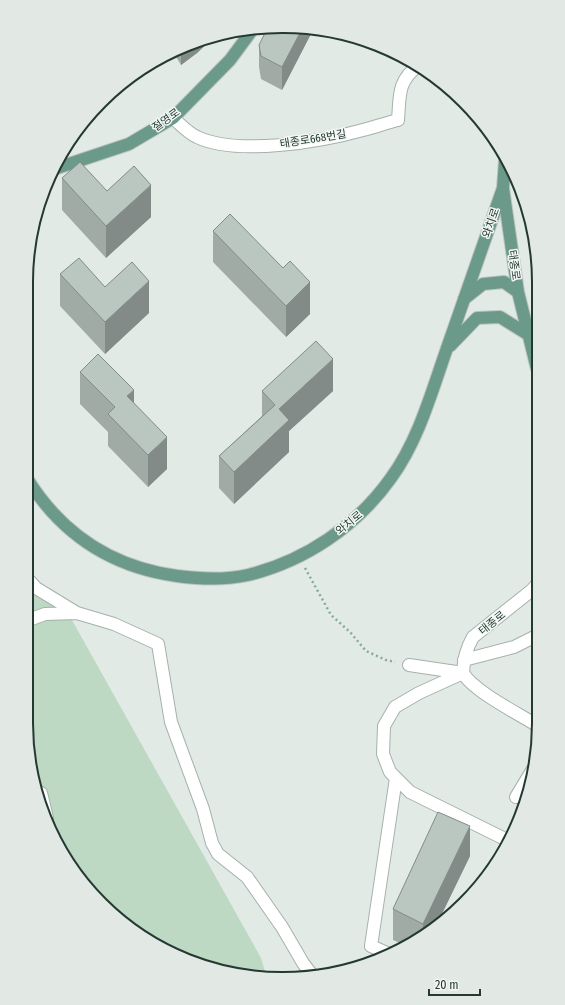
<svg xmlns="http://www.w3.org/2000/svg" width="565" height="1005" font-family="'Fira Sans Condensed','Noto Sans KR',sans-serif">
	<rect width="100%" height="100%" fill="#e2eae6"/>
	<path fill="#bdd8c3" d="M26,580L63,604L261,958L266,975L216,970L140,936L79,878L40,805L26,722Z"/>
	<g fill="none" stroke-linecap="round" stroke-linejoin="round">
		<g stroke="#a5b1ac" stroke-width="14">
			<path id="minor" d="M173,118C180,124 188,133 197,137C237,156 320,142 363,130C375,127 386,123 398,120C400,97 397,81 418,66
				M26,577L36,588L77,613
				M26,621L45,614L77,613L114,624L158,644L171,722L203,809L212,843L218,854L247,877L282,927L303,963L312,975
				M464,660L514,647L538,635
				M409,665L463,673
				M463,673L419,693L395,707L384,726L383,754L390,772L410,792L509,841
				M463,673C464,659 466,649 473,637L532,590L538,583
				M463,673C473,691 519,714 538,726
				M37,791L41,793L47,818
				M516,797L533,769
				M389,954L371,946L396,778"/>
		</g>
		<g stroke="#bdc4c2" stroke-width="14">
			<path id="major" d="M505,160L503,188L518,292L537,369
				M54,169L129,144L173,118L230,60L250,33
				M464,299L483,284L504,282L518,292
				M450,346L477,318L500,317L529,335
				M26,477C61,534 111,567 177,576C200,579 226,580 248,575C305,561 357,526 391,478C418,441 431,394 446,351C465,297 484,243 503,188"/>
		</g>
		<path stroke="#86aa9c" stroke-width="2.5" stroke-dasharray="2 3" stroke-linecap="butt" d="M305,568L331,615L350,632L366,651L386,660L395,662"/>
		<use href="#minor" stroke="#fff" stroke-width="12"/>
		<use href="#major" stroke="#6b9a8b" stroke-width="12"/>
	</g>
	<path fill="#a0aba6" d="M314,28L282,90L261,79L259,67V45Z
		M215,36L197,53L181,65L175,55Z
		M62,178L107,191L151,217L106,258L62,210Z
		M213,231L310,314L286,337L213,262Z
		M60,274L105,287L149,313L105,354L60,306Z
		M80,372L134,403L167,469L148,487L108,446V432L80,404Z
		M262,391H333L289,431V452L234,504L219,488V456L262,416Z
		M470,856L437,924L404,945L393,940V909Z"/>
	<path fill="#828b87" d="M314,28L282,90V67L302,29Z
		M215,36L197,53L181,65V52Z
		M151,185V217L106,258V226Z
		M149,281V313L105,354V322Z
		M310,282V314L286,337V306Z
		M333,359V391L289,431V452L234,504V472L279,409Z
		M134,390V422L127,396Z
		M167,437V469L148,487V455Z
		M470,826V856L437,924L423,933V924Z"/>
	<path fill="#bac7c1" stroke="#828b87" d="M302,29L282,67L261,56L259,45L266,31Z
		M80,162L107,191L134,166L151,185L106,226L62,178Z
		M230,214L283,268L290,261L310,282L286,306L213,231Z
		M79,258L105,287L132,262L149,281L105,322L60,274Z
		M316,341L333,359L279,409L289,420L234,472L219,456L275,405L262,391Z
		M98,354L134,390L127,396L167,437L148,455L108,414L115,407L80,372Z
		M438,812L470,826L423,924L393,909Z"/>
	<g text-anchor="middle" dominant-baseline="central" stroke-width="3" stroke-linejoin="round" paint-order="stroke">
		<g font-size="11" fill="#243932" stroke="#f2f7f4">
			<text transform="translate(166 120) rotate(-36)">절영로</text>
			<text transform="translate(313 139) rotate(-9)">태종로668번길</text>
			<text transform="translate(491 223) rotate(-71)">와치로</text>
			<text transform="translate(514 265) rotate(82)">태종로</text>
			<text transform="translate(349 523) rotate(-39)">와치로</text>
			<text transform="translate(492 623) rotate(-39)">태종로</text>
		</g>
	</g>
	<path d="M0 0H565V1005H0ZM282 33H283A249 249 0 0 1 532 282V723A249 249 0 0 1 283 972H282A249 249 0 0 1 33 723V282A249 249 0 0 1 282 33Z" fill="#e2e8e4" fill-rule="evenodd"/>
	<path fill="none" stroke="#243932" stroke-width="2" d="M282 33H283A249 249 0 0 1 532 282V723A249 249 0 0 1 283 972H282A249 249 0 0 1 33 723V282A249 249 0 0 1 282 33Z"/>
	<path d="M429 989v6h51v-6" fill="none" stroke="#243932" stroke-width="2"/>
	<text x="435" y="989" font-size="12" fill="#243932" stroke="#f2f7f4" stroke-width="3" paint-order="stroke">20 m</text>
</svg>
